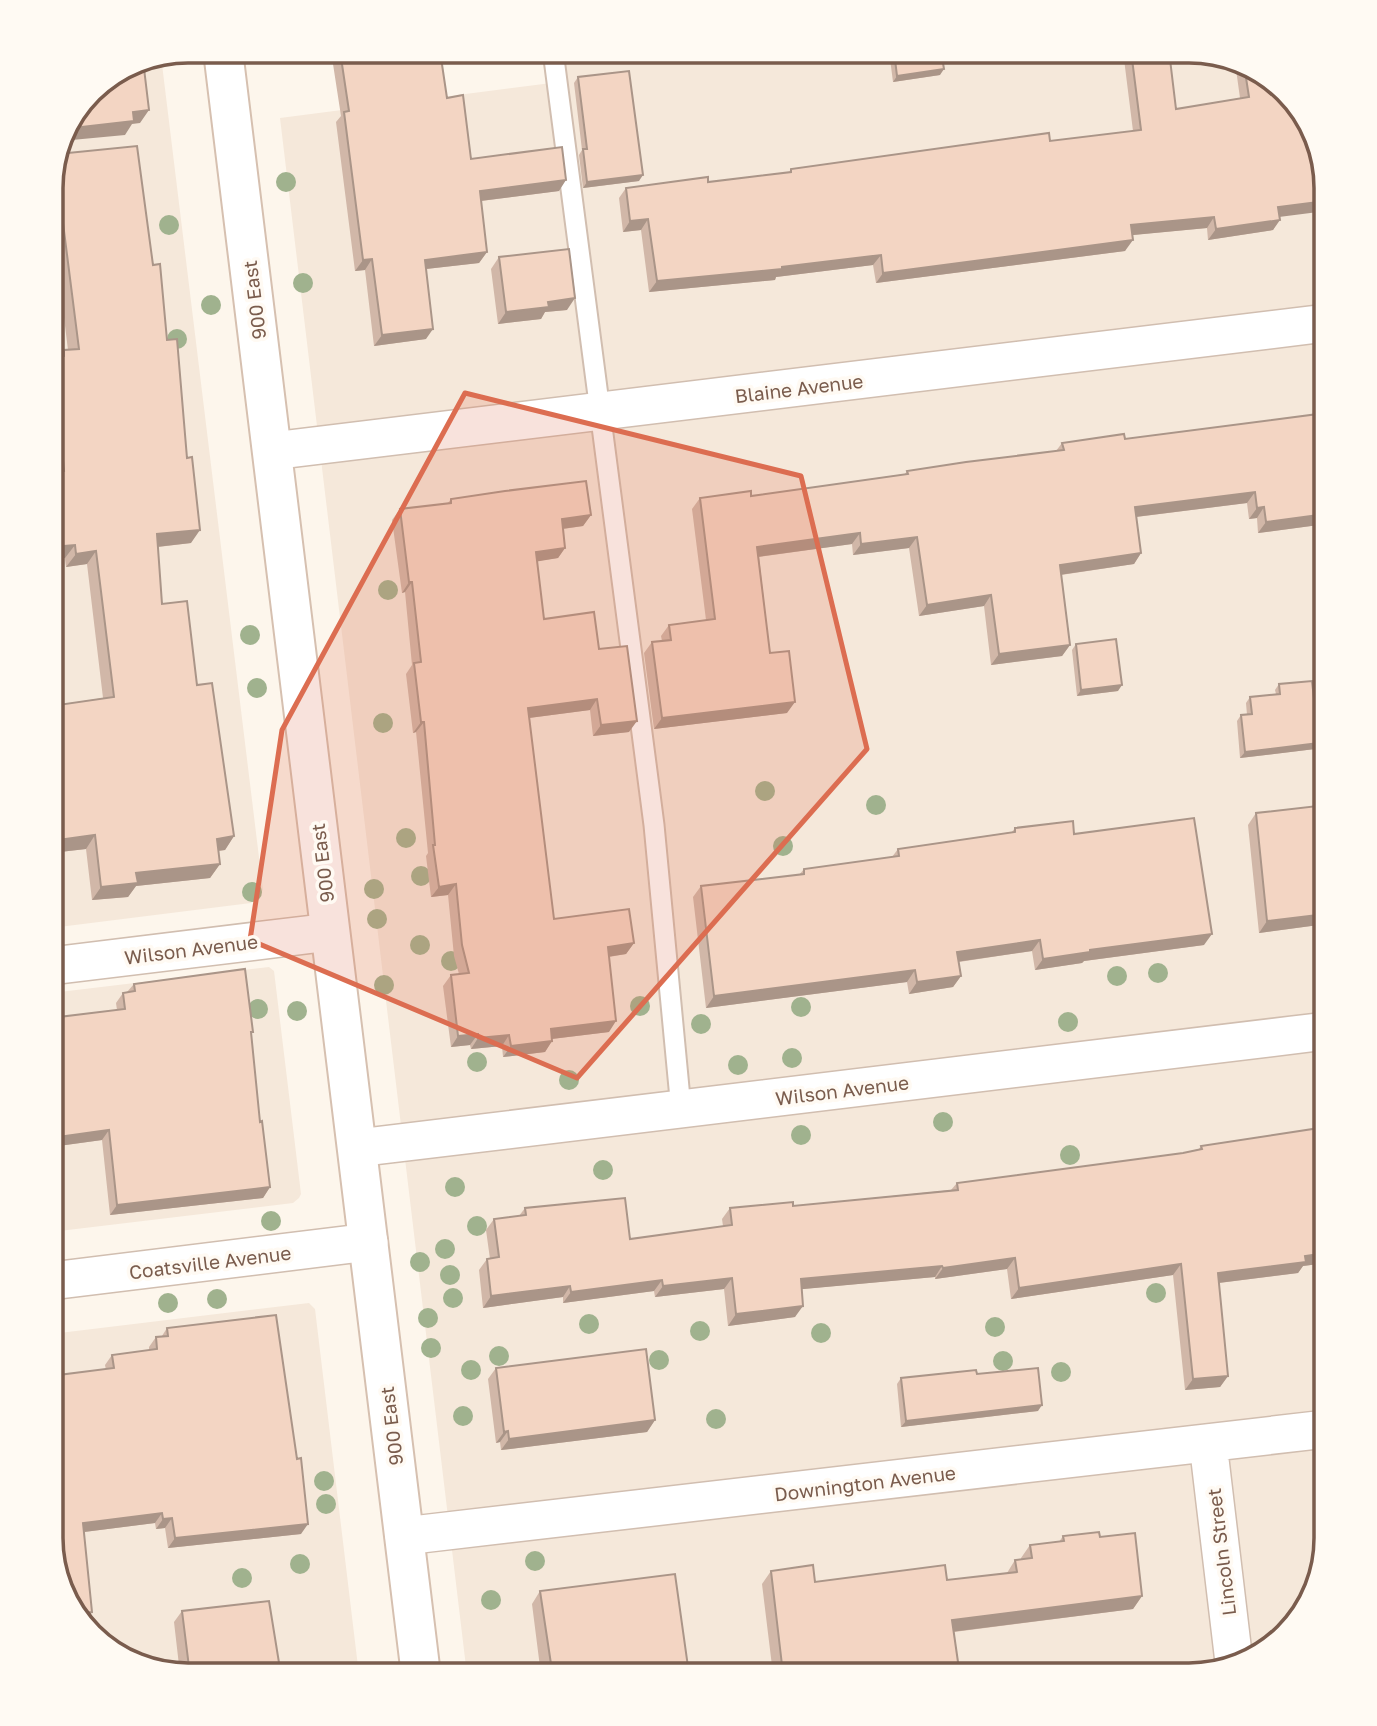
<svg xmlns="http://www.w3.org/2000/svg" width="1377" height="1726" font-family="'Golos Text',sans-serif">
	<rect width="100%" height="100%" fill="#fdf6ec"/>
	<path fill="#f5e8da" d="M563,51H1197L1257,69L1326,188V1538L1312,1599L1266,1652L1189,1675H467L280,118L567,81Z
		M161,56L263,890L251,903L51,928V179L65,127L136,61Z
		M269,967L274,971L301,1194L299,1198L293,1203L51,1232V993Z
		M309,1303L315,1309L359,1675H188L127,1661L74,1615L51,1538V1334Z"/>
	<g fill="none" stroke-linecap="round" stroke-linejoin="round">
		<g stroke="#d1beb0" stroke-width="23">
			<path id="lane" d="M553,51L654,825L681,1109"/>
		</g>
		<g stroke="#d1beb0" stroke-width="40">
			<path id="street" d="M272,451L1326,323
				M51,966L330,932
				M357,1148L1326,1031
				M51,1281L369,1242
				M1208,1443L1234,1662
				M404,1536L1326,1429"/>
		</g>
		<g stroke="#d6c0b0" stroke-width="42">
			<path id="secondary" d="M223,51L421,1675"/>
		</g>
		<use href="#lane" stroke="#fff" stroke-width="19"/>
		<use href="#street" stroke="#fff" stroke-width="37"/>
		<use href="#secondary" stroke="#fff" stroke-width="38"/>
	</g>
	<g fill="#a0b28e">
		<circle cx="286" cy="182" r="10"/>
		<circle cx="169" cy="225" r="10"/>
		<circle cx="303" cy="283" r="10"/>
		<circle cx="211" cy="305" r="10"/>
		<circle cx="177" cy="339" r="10"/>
		<circle cx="388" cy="590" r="10"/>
		<circle cx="250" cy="635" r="10"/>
		<circle cx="257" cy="688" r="10"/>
		<circle cx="383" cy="723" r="10"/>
		<circle cx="765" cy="791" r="10"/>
		<circle cx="876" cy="805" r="10"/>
		<circle cx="406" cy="838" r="10"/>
		<circle cx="783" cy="846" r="10"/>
		<circle cx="421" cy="876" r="10"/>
		<circle cx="374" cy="889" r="10"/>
		<circle cx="252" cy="892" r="10"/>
		<circle cx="377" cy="919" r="10"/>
		<circle cx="420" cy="945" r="10"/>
		<circle cx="451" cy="961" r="10"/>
		<circle cx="1158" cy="973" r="10"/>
		<circle cx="1117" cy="976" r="10"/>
		<circle cx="384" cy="985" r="10"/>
		<circle cx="640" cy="1006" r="10"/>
		<circle cx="801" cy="1007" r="10"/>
		<circle cx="258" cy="1009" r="10"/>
		<circle cx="297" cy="1011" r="10"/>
		<circle cx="1068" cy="1022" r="10"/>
		<circle cx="701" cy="1024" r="10"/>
		<circle cx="792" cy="1058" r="10"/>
		<circle cx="477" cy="1062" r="10"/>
		<circle cx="738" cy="1065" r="10"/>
		<circle cx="569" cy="1080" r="10"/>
		<circle cx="943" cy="1122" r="10"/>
		<circle cx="801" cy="1135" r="10"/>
		<circle cx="1070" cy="1155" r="10"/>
		<circle cx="603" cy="1170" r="10"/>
		<circle cx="455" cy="1187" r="10"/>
		<circle cx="271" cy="1221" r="10"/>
		<circle cx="477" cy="1226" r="10"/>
		<circle cx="445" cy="1249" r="10"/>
		<circle cx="420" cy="1262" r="10"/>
		<circle cx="450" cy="1275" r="10"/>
		<circle cx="1156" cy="1293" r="10"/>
		<circle cx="453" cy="1298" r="10"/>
		<circle cx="217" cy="1299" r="10"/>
		<circle cx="168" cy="1303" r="10"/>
		<circle cx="428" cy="1318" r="10"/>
		<circle cx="589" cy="1324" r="10"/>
		<circle cx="995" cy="1327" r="10"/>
		<circle cx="700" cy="1331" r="10"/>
		<circle cx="821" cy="1333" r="10"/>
		<circle cx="431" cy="1348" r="10"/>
		<circle cx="499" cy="1356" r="10"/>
		<circle cx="659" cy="1360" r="10"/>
		<circle cx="1003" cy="1361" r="10"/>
		<circle cx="471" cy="1370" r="10"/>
		<circle cx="1061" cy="1372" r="10"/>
		<circle cx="463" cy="1416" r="10"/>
		<circle cx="716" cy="1419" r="10"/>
		<circle cx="324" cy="1481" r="10"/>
		<circle cx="326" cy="1504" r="10"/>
		<circle cx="535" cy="1561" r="10"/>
		<circle cx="300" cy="1564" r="10"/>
		<circle cx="242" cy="1578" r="10"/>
		<circle cx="491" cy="1600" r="10"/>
	</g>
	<path fill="#d1b7a8" d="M331,51H440L447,98L471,159L559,191L481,201L487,252L479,263L426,269V339L374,346L365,270L355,271L336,122L341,116Z
		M889,51H941L940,75L893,82Z
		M1123,51H1169L1176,109L1240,98L1235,62L1257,69L1280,217L1273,230L1208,240L1207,228L1132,235L1125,251L876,283L873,265L776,277L775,280L649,292L641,230L623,232L619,198L626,188L708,182L789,172L791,169L1050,141L1133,131Z
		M578,77L639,181L583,188L579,155L582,150L574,83Z
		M51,179L153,265L167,340L191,543L158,547L162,604L197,685L234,836L225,850L218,851L220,864L210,878L136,886L128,897L92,900L86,849L51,853V706L103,698L87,564L66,567L51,447V361L53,358L59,357L64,350H68L54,236H51Z
		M499,257L567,310L545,312L541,319L498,324L491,269Z
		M1326,413V524L1258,533L1257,518L1249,519L1247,503L1136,517L1141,553L1134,564L1061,575L1070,645L1062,656L991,665L984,606L919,616L909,548L853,555L852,544L759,557L770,653L787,713L654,729L644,653L652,642L662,641L661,636L669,625L706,620L692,509L700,498L751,496L905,474L907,471L1056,451L1062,443L1125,439Z
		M451,499L591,515L583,526L563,529L565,548L558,558L537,561L544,619L599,649L629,732L593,736L590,710L529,718L554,919L634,943L626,954L609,957V1032L552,1039V1041L545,1052L503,1057L502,1046L471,1049L470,1045L451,1047L443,986L451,975L459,974L454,956L448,895L431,897L426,856L428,853L416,732L413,733L406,674L412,665L405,592L402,593L392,520L400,509L448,503Z
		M1076,644L1118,691L1077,696L1072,650Z
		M1279,684L1315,749L1240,758L1237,721L1241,715H1247L1246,703L1250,697L1276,694L1275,690Z
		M1326,805V924L1259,933L1248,825L1256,813Z
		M1015,828L1074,834L1204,945L1084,961L1082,963L1035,970L1032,951L959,962L961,976L953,987L909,994L907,982L706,1008L693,897L701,886L799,875L804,869L892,857L898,849L1012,832Z
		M134,984L251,1035L260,1122L270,1187L263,1198L110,1215L102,1140L51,1147V1018L117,1010L116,1003L123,993L127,992Z
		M1326,1127V1263L1303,1266L1298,1273L1219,1283L1228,1376L1220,1387L1185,1390L1173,1275L1011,1299L1007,1269L935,1279V1277L802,1289L795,1317L728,1326L724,1289L655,1297L654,1291L563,1303V1297L483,1308L479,1270L487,1259H490L486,1230L494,1219L519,1216L525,1208L630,1239L723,1226L722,1219L730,1208L793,1206L951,1190L957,1183L1183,1153L1199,1149L1201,1146Z
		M167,1328L301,1534L168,1548L165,1528L156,1529L155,1523L84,1532L92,1612L85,1622L83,1623L74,1615L51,1538L106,1370L105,1365L112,1355L149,1350V1347L156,1337L162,1336Z
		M496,1368L655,1420L647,1432L501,1450L500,1442L496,1443L488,1379Z
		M977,1374L1038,1411L901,1427L897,1384L901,1378Z
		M1326,1501V1539L1322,1506Z
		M1063,1536L1100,1537L1142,1596L1133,1609L954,1632L958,1662L967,1675H541L532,1604L540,1591L689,1674L772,1666L762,1584L771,1571L815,1582L947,1580L1007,1573L1015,1560H1021V1558L1030,1545L1059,1542Z
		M182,1611L281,1675H188L180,1674L174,1622Z"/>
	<path fill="#aa9588" d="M944,69L940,75L893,82L897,76Z
		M149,110L140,123L132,124L125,135L61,141L64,129L133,112Z
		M643,175L639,181L583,188L587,182Z
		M566,180L559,191L472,202L480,191Z
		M1326,201V211L1271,218L1278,207Z
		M1214,217L1207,228L1123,236L1131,225Z
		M648,219L641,230L623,232L630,221Z
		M1280,220L1273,230L1208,240L1216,229Z
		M63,223L54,236H51V224Z
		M1133,240L1125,251L876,283L883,273Z
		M487,252L479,263L417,270L425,260Z
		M881,255L873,265L776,277L775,280L649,292L657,281Z
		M372,259L365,270L355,271L363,260Z
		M575,298L567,310L545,312L541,319L498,324L506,312L548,302Z
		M433,329L426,339L374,346L382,335Z
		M1255,492L1247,503L1127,518L1135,507Z
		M1264,507L1257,518L1249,519L1257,508Z
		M1326,514V524L1258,533L1266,522Z
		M591,515L583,526L554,530L562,519Z
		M200,530L191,543L147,548L157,534Z
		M860,533L852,544L750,558L757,547Z
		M917,537L909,548L853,555L861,544Z
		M75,545L65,558L51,560V547Z
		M565,548L558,558L528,563L536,552Z
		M96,551L87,564L66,567L76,554Z
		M1141,553L1134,564L1052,576L1060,565Z
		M409,582H412L405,592L402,593Z
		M991,595L984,606L919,616L927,605Z
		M1070,645L1062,656L991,665L999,654Z
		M1122,685L1118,691L1077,696L1081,690Z
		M597,699L590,710L521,719L528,708Z
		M795,702L787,713L654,729L662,718Z
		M637,721L629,732L593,736L601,725Z
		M421,722H424L416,732L413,733Z
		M1319,743L1315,749L1240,758L1245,752Z
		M95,835L86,849L51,853V841Z
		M234,836L225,850L208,852L217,839Z
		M220,864L210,878L136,886L128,897L92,900L101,887L136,873Z
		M456,884L448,895L431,897L439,887Z
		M1326,914V924L1259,933L1267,921Z
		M1212,934L1204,945L1084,961L1082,963L1035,970L1043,959L1090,950Z
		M1040,940L1032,951L949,963L957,952Z
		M634,943L626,954L600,958L608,947Z
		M915,970L907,982L706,1008L714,996Z
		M961,976L953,987L909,994L917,982Z
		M616,1021L609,1032L543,1040L551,1029Z
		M478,1034L470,1045L451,1047L458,1036Z
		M509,1035L502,1046L471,1049L478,1038Z
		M552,1041L545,1052L503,1057L511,1046Z
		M109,1130L102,1140L51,1147V1138Z
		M270,1187L263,1198L110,1215L117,1205Z
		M1326,1253V1263L1303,1266L1298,1273L1210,1284L1218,1273L1305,1256Z
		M1015,1258L1007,1269L935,1279L943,1268Z
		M1181,1264L1173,1275L1011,1299L1019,1288Z
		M942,1266L935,1277L793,1290L801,1279Z
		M732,1278L724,1289L655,1297L663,1286Z
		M662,1280L654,1291L563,1303L571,1292Z
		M570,1286L563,1297L483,1308L491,1296Z
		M803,1306L795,1317L728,1326L736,1314Z
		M1228,1376L1220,1387L1185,1390L1193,1379Z
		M1042,1405L1038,1411L901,1427L906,1421Z
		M655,1420L647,1432L501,1450L509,1439Z
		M508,1431L500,1442L496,1443L504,1432Z
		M162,1513L155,1523L76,1533L83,1523Z
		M172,1518L165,1528L156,1529L163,1519Z
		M308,1524L301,1534L168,1548L175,1538Z
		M1142,1596L1133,1609L943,1633L952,1620Z
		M92,1612L85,1622L83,1623L74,1614Z
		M551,1664H553L545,1675H543Z"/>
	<path fill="#f3d5c3" stroke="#aa9588" stroke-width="2" d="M340,51H440L447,98L463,95L471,159L562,147L566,180L480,191L487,252L425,260L433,329L382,335L372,259L363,260L344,112L349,111Z
		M894,51H941L944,69L897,76Z
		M1131,51H1169L1176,109L1249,97L1244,65L1257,69L1303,111L1326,188V201L1278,207L1280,220L1216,229L1214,217L1131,225L1133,240L883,273L881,255L782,267V269L657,281L648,219L630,221L626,188L708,177V182L791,172V169L1049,133L1050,141L1141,130Z
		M143,60L149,110L133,112L134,121L64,129L97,85L136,61Z
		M629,71L643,175L587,182L583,149H587L578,77Z
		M137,146L153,265L160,264L167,340L177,339L187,458L192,457L200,530L157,534L162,604L187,601L197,685L212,683L234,836L217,839L220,864L136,873L138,883L101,887L95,835L51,841V706L114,697L96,551L76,554L75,545L51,547V473L64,471L53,358L64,356V350L79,349L63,223L51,224V179L59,148L62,151L68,153Z
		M569,249L575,298L548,302L549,307L506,312L499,257Z
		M1326,413V514L1266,522L1264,507L1257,508L1255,492L1135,507L1141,553L1060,565L1070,645L999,654L991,595L927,605L917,537L861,544L860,533L757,547L770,653L789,651L795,702L662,718L652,642L671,640L669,625L715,619L700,498L751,491V496L908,474L907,471L966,462L1064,450L1062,443L1124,434L1125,439Z
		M586,481L591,515L562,519L565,548L536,552L544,619L594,612L599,649L627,646L637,721L601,725L597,699L528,708L554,919L629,909L634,943L608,947L616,1021L551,1029L552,1041L511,1046L509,1035L478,1038V1034L458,1036L451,975L469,973L462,945L456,884L439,887L433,845H435L424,722H421L414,663L421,662L412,582H409L400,509L451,503V499L505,491Z
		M1116,639L1122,685L1081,690L1076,644Z
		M1312,681L1319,743L1245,752L1241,715L1252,714L1250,697L1280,694L1279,684Z
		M1326,805V914L1267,921L1256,813Z
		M1194,818L1212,934L1090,950V952L1043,959L1040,940L957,952L961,976L917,982L915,970L714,996L701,886L804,874V869L899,856L898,849L1015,832V828L1073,821L1074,834Z
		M245,969L253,1032H251L260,1122L262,1121L270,1187L117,1205L109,1130L51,1138V1018L125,1009L123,993L135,991L134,984Z
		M1326,1127V1253L1305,1256L1306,1262L1218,1273L1228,1376L1193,1379L1181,1264L1019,1288L1015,1258L943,1268L942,1266L801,1279L803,1306L736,1314L732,1278L663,1286L662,1280L571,1292L570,1286L491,1296L487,1259L499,1257L494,1219L526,1215L525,1208L625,1198L630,1239L732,1225L730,1208L793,1202V1206L958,1190L957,1183L1183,1153L1202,1149L1201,1146Z
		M276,1315L297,1459L301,1458L308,1524L175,1538L172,1518L163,1519L162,1513L83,1523L92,1612L74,1614L51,1538V1376L114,1368L112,1355L157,1349L156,1337L168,1336L167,1328Z
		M646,1349L655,1420L509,1439L508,1431L504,1432L496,1368Z
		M1038,1368L1042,1405L906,1421L901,1378L976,1370L977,1374Z
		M1099,1532L1100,1537L1135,1533L1142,1596L952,1620L958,1662L967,1675H555L553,1664H551L540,1591L675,1574L689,1674L782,1665L771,1571L813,1565L815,1582L945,1565L947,1580L1017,1572L1015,1560L1032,1558L1030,1545L1064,1541L1063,1536Z
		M269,1601L281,1675H190L182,1611Z"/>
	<path fill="#dc6d51" fill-opacity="0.2" stroke="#dc6d51" stroke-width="5" stroke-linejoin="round" d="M465,393L801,476L867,749L577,1078L250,940L282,730Z"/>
	<g text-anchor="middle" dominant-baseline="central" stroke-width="7" stroke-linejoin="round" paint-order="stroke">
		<g font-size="19" fill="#7a5c4d" stroke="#fffaf3">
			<text transform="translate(254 300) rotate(-97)">900 East</text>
			<text transform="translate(799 388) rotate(-7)">Blaine Avenue</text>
			<text transform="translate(322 863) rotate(-97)">900 East</text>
			<text transform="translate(191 949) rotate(-7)">Wilson Avenue</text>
			<text transform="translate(842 1090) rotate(-7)">Wilson Avenue</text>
			<text transform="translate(210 1262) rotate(-7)">Coatsville Avenue</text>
			<text transform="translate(391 1426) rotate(-97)">900 East</text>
			<text transform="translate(865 1483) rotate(-7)">Downington Avenue</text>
			<text transform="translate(1221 1552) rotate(-97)">Lincoln Street</text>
		</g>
	</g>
	<path d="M0 0H1377V1726H0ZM188 63H1189A125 125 0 0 1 1314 188V1538A125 125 0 0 1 1189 1663H188A125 125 0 0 1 63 1538V188A125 125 0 0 1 188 63Z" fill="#fffaf3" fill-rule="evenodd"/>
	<path fill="none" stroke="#7a5c4d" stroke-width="3.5" d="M188 63H1189A125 125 0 0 1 1314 188V1538A125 125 0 0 1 1189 1663H188A125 125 0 0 1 63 1538V188A125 125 0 0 1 188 63Z"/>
</svg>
